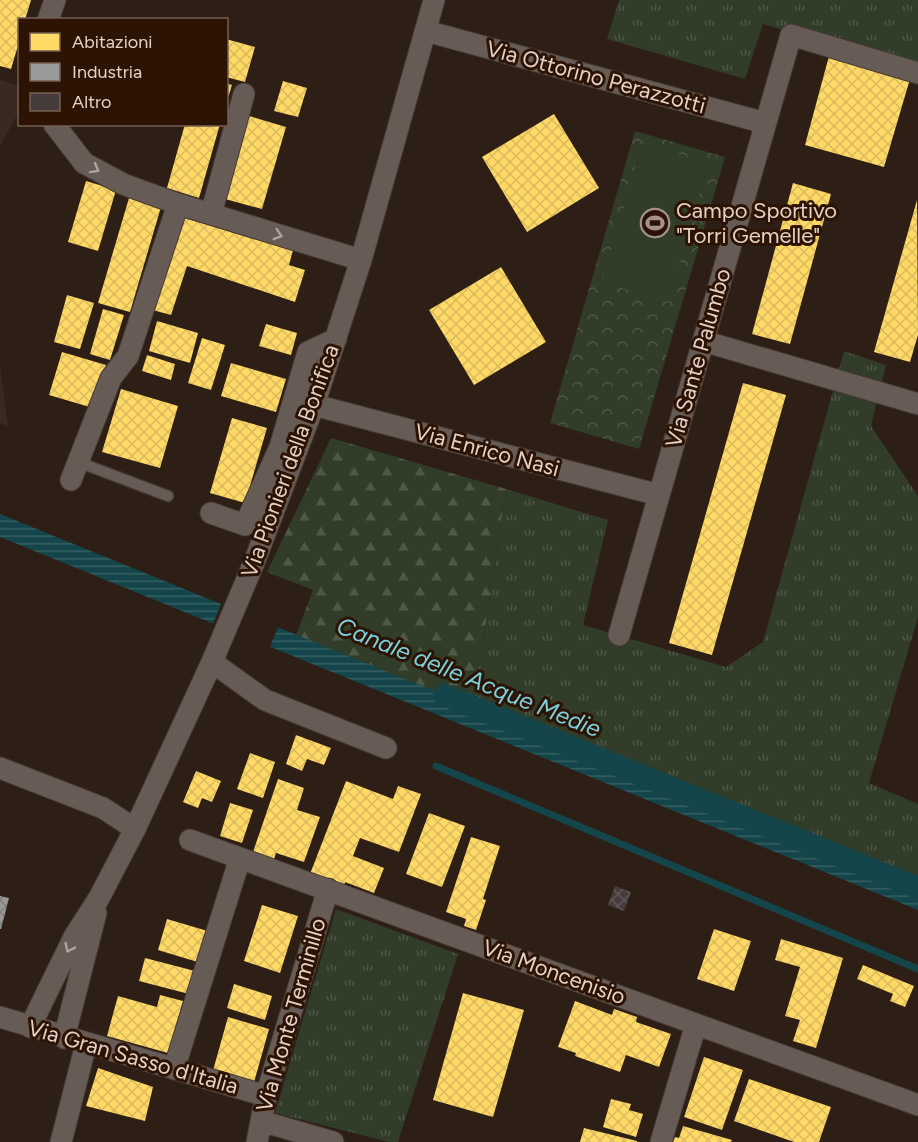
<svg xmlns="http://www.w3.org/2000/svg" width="918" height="1142" font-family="Figtree,sans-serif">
	<defs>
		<pattern id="grass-tufts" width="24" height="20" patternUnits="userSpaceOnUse" patternTransform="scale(1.5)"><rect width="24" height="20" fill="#313c29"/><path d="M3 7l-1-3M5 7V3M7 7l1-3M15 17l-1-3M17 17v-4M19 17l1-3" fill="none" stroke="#4f5747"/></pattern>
		<pattern id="forest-firs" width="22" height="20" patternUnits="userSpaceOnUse" patternTransform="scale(1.5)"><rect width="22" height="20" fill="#313c29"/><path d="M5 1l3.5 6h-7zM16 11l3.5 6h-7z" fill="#4f5747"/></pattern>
		<pattern id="park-crowns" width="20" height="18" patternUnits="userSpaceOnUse" patternTransform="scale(1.5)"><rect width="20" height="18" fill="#313c29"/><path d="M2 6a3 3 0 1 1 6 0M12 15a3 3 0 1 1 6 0" fill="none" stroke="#4f5747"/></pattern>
		<pattern id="water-rules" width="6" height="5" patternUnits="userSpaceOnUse" patternTransform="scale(1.5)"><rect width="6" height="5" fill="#14454a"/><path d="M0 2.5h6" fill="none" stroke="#365f63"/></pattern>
		<pattern id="homes-cross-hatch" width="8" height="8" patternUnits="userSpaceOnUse" patternTransform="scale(1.5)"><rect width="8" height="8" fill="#ffd966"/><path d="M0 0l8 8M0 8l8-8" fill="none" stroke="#daba5e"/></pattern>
		<pattern id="industry-cross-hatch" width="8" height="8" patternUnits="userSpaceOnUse" patternTransform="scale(1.5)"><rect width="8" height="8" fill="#999"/><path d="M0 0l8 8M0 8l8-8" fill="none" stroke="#807e7d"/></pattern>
		<pattern id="building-cross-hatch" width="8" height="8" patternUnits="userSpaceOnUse" patternTransform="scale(1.5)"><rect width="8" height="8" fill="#463c3c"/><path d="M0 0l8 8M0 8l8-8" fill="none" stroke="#615757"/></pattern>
	</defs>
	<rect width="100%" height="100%" fill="#2d1f16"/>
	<path fill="#3a2822" d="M0,80L20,86L19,112L0,146Z
		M0,367L8,426L0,423Z"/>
	<path fill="url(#grass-tufts)" d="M619,0H918V70L763,24L745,79L607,39Z
		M844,351L886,365L871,426L918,496V617L869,783L918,804V888L473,707L506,489L608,520L583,625L726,667L763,642Z
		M336,909L458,954L398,1142H389L275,1113Z"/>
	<path fill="url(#forest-firs)" d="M331,438L506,489L473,707L296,635L313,590L267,572Z"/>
	<path fill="url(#park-crowns)" d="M635,131L725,157L639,449L550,423Z"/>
	<path fill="#313c29" d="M642,144L708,163L668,302L602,282Z"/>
	<path fill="url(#water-rules)" d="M0,514L918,888V910L0,537Z"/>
	<path fill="#2d1f16" d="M222,602L279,625L269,649L212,626Z"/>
	<path fill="url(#homes-cross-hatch)" d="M0,0H31L25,20H20V39L11,69L0,66Z
		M226,39L255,47L245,82L226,77Z
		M829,56L910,79L884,167L805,145Z
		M283,81L307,88L298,117L274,111Z
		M226,83L232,85L227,101H226Z
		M554,114L599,188L527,232L482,157Z
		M249,116L286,127L262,209L225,199Z
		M185,124H220L199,198L167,188Z
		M86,181L116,190L98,251L68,242Z
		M793,183L831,194L790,344L752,334Z
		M129,198L161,207L130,312L98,303Z
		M917,200L918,335L910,362L874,352Z
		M181,217L293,250L289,265L305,270L295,302L187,266L171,315L149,309Z
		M501,267L546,342L474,385L429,310Z
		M67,295L94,303L80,349L54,342Z
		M103,309L124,315L110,360L90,354Z
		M157,321L198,333L190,363L149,351Z
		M266,324L297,333L291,355L259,346Z
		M202,338L225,345L211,390L188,383Z
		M62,352L106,365L93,408L49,395Z
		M147,355L175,364L171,380L142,371Z
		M231,363L286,379L276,412L221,396Z
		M743,383L786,395L712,655L669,643Z
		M121,389L178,406L160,468L102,452Z
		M232,418L267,428L245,503L210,493Z
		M296,735L331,748L324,765L307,759L302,771L286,764Z
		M250,753L275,762L263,798L237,789Z
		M196,771L221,781L212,802L202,798L198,808L183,802Z
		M278,779L304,788L297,810L320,817L304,862L276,853L274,859L253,852Z
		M346,781L393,799L398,786L421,794L399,852L360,838L353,856L384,868L374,893L345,882L344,887L310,874Z
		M230,803L253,810L242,843L220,836Z
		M429,813L465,826L442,887L406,874Z
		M471,837L500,846L483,899L486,900L476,930L464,926L466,919L446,912Z
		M262,905L298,916L280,973L244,961Z
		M167,919L211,932L201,963L158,950Z
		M714,929L751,941L734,991L697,979Z
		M781,939L843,958L816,1048L793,1041L800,1020L785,1016L800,967L775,960Z
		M145,958L195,971L189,994L139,981Z
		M863,965L914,986L905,1007L890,1001L893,994L857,979Z
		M234,984L272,996L265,1020L227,1008Z
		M463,993L524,1010L493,1117L433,1100Z
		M160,995L183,1001L168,1053L107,1036L118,996L157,1007Z
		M575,1001L612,1015L614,1009L637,1017L636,1022L671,1034L659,1067L626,1055L620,1072L575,1056L576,1053L558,1047Z
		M228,1017L269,1029L253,1086L212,1074Z
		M704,1057L743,1070L722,1130L684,1117Z
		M98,1068L153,1087L145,1121L86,1106Z
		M749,1079L831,1107L819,1142H794L734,1121Z
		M611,1099L631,1104L629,1110L643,1114L636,1137L603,1127Z
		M683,1126L732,1140L731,1142H673L675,1137L679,1138Z
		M584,1128L637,1141V1142H580Z"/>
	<path fill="url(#industry-cross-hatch)" d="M0,896L9,898L1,929H0Z"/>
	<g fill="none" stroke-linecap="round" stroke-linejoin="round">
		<path stroke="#14454a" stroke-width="7" d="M436,766L918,969"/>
		<path stroke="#14454a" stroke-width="22" d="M444,695L918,888"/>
	</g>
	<path fill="url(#building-cross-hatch)" d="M615,886L631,892L624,911L608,905Z"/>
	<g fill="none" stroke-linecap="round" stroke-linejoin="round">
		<g stroke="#463a34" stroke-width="13">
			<path id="lane" d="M78,462L168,496"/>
		</g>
		<g stroke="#463a34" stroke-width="23">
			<path id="street" d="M48,20L55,0
				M426,31L765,123
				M54,124L84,163L123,184L178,204L361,260
				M211,214L244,94
				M703,341L918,404
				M314,405L659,495
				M71,480L111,378L128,356L178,204
				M211,513L245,525L280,447L308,352L336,339
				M619,635L791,35L918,73
				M212,662L265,700L386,748
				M0,768L103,808L135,829
				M190,840L918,1105
				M0,1017L266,1096
				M30,1027L74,937L99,898L135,829L212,662L255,560L314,405L361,260L434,0
				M64,1038L96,913
				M174,1069L240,858
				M261,1121L333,1142
				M61,1142L86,1044
				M257,1142L266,1096L328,889
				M661,1142L696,1024"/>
		</g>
		<use href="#lane" stroke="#675b56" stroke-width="10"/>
		<use href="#street" stroke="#675b56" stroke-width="21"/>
	</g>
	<defs><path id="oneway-chevron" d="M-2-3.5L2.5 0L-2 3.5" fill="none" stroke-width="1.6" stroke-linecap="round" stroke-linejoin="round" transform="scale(1.5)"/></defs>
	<g stroke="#b1a19a">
		<use href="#oneway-chevron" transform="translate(95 169) rotate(29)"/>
		<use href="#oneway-chevron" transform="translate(278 235) rotate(17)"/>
		<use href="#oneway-chevron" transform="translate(69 948) rotate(116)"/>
	</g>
	<defs>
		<g id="stadium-ring" transform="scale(1.5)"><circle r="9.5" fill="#2c1304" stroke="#a39289" stroke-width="1.5"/><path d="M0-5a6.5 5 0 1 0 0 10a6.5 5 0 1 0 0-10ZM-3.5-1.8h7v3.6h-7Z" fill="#a39289"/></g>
	</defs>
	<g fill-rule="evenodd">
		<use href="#stadium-ring" x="655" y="223"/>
	</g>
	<g text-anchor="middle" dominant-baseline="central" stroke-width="6" stroke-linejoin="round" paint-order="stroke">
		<g font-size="22" fill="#e3d0c7" stroke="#2c1304">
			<text transform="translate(596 77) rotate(15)">Via Ottorino Perazzotti</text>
			<text transform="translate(698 358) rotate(-74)">Via Sante Palumbo</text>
			<text transform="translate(487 450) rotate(15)">Via Enrico Nasi</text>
			<text transform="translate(290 461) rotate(-70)">Via Pionieri della Bonifica</text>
			<text transform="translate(554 972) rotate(20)">Via Moncenisio</text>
			<text transform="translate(291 1015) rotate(-74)">Via Monte Terminillo</text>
			<text transform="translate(133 1057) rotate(16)">Via Gran Sasso d'Italia</text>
		</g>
		<g font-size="22" fill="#e3d0c7" stroke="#2c1304" text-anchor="start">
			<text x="676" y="210">Campo Sportivo<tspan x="676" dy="25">"Torri Gemelle"</tspan></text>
		</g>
		<g font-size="24" font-style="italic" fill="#79d1dc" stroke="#2c1304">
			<text transform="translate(469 677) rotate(22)">Canale delle Acque Medie</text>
		</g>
	</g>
	<rect x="18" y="18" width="210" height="108" fill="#2c1304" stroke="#755f52" stroke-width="1.5"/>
	<rect x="30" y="33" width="30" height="18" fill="#ffd966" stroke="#755f52" stroke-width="1.5"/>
	<text x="72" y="48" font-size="18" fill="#e3d0c7">Abitazioni</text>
	<rect x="30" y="63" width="30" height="18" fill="#999999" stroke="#755f52" stroke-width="1.5"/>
	<text x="72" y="78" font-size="18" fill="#e3d0c7">Industria</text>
	<rect x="30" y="93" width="30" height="18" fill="#463c3c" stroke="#755f52" stroke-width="1.5"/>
	<text x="72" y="108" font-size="18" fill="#e3d0c7">Altro</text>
</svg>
